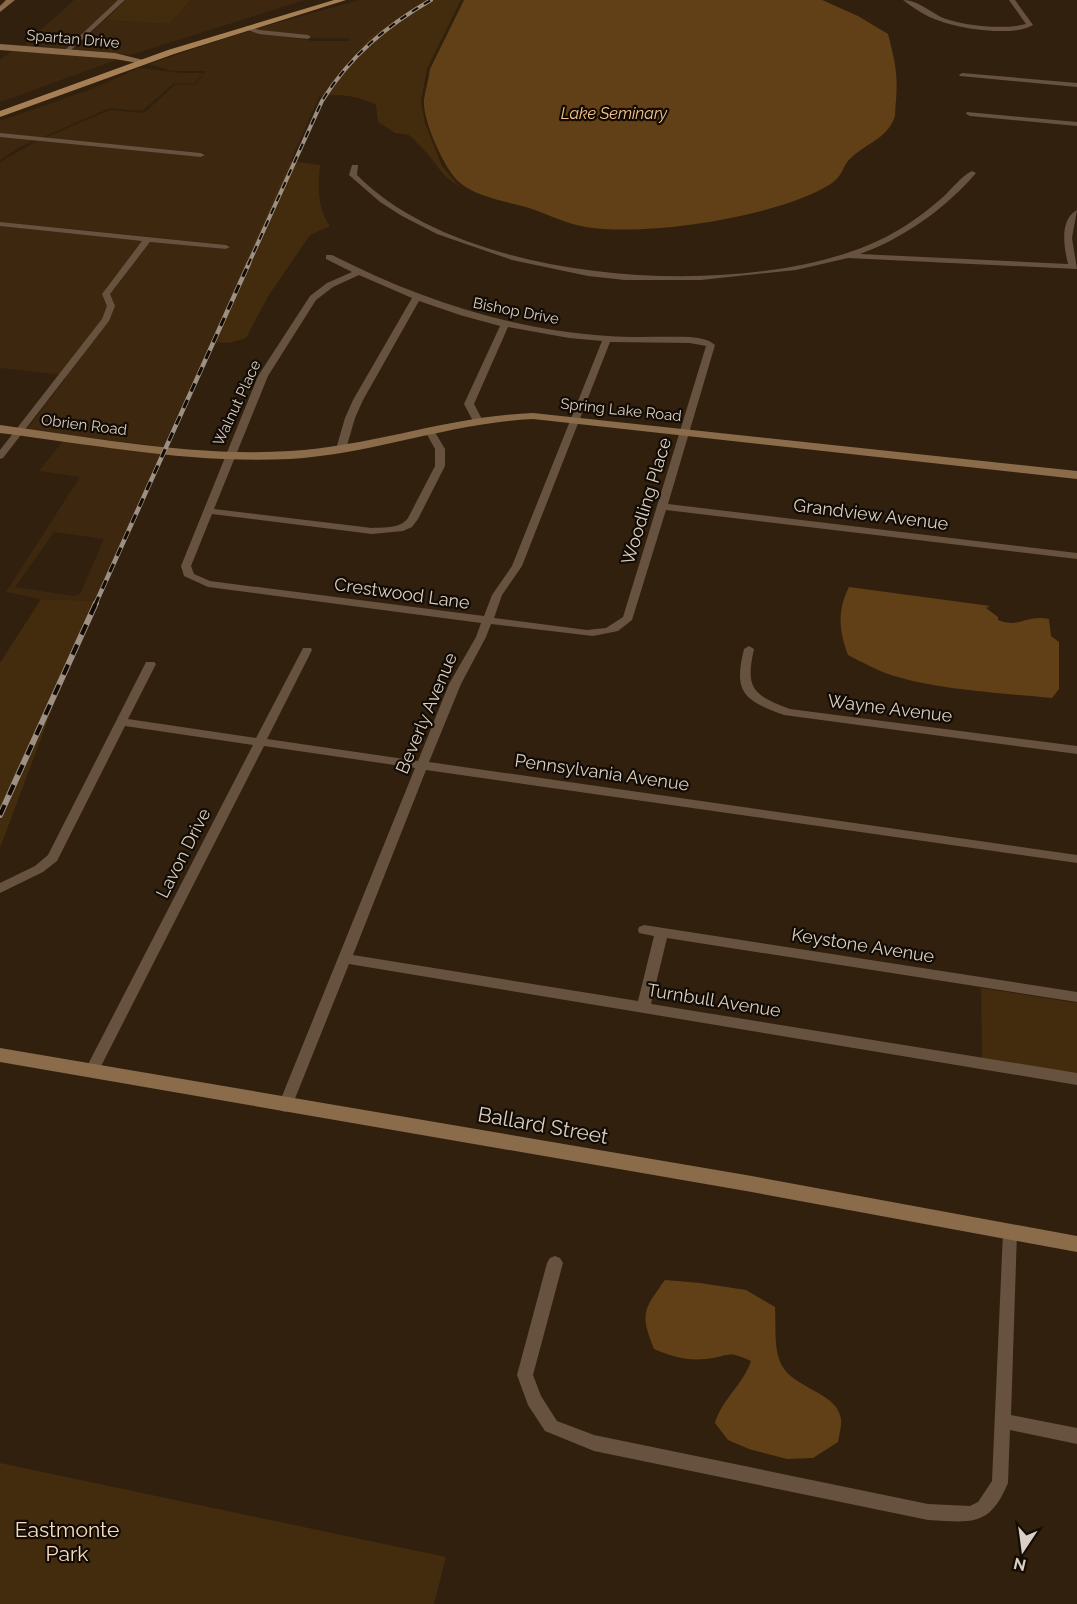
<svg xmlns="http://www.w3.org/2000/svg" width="1077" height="1604" font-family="Raleway,sans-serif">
	<rect width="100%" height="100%" fill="#31200e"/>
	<path fill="#3d280f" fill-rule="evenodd" d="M74,0H119L66,50L23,46Z
		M195,0H305L130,55L72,50L105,20L170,24L190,1Z
		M360,0H423L369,37L319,97L164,447L26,430L66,378L63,377L64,375L0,368V226L143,241L106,288L113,290L150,242L228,249L231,245L0,222V162L37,141L203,157L205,153L44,138L110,110L144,113L176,84L195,85L206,71H172L149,64L236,35L249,31L313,41H349V38H315L255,29Z
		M12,51L122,58L0,102V60Z
		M139,68L181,73H204L194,84L174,83L142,111L110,108L20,147L0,160V121L89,90Z
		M64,440L161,452L96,601L41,599L6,592L80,477L39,471ZM54,532L104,539L80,594L74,596L15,587Z"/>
	<path fill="#432b0e" d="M126,0H195L190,1L170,24L105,20Z
		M423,0H461L427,69L421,101L425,123L442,166L457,184L467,189C446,181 443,173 430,157C424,149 416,142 409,135L395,133L378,122L376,105C356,95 342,94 320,96L369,37Z
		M290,161L320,165C318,188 317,207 330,226L310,235L269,295L246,338L229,343L210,342Z
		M41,599L96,601L94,605H91L0,848V663Z
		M981,988L1077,1003V1074L982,1058Z
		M0,1463L446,1557L434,1604H0Z"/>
	<path fill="#614017" d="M464,0H822L858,16L888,34C895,62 898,72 896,101C895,106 896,114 894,119C886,139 865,144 851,158C842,165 845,175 829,185C776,217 647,237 586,227C566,224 546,213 526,207C505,201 476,197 459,182C444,169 422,119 424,100C425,90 429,79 430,69Z
		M849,587L990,606L986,608L998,617V620C1019,629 1026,614 1049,619L1051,636L1059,642V689L1052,698C1002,693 938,690 891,675C876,670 862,662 848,655C839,631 837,611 849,587Z
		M665,1280L700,1283L746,1290L775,1307C776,1323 774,1344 779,1359C788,1389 837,1390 841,1419C842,1426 839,1435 838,1442L813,1458L787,1459L749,1449L728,1440L715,1423C722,1399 743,1385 751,1361C725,1349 730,1357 705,1359C687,1361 671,1356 654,1349C640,1314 643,1310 665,1280Z"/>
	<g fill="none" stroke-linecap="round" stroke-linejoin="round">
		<path fill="#66523e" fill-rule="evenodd" d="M118,0H125L69,52H65V50Z
			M903,0C917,0 929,11 941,17C961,26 1005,30 1026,24L1009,0H1015L1033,25C1014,37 961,29 940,21C927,17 913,8 903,0Z
			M247,26L260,30L308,35L311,37L308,39L259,34L245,29L244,28Z
			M962,73L1077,83V87L960,76L959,75Z
			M967,112L1077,122V126L970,116L966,114Z
			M0,133L201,153L205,155L201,157L0,137Z
			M352,165H358L357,175C463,283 731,301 866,246C894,235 919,218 942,198C951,190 961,176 972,171L976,173C945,209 904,238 860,254L1068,264C1064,247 1059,220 1077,210L1072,238L1077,269L848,258L796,270L701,280H625L588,276L512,260L437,234L402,216L380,202L349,175Z
			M0,222L226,245L230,247L226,249L150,242L110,294L115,306L109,321L3,458L0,459V450L102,319L107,306L102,294L142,241L0,226Z
			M326,255H332C421,300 508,329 608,336C635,338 663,336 690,337C700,338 708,339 715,345L668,504L1077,553V559L666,510L632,620L618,631L593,636L491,624L486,637L461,684L429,762L1077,855V863L426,770L353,955L638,1001L654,936L639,933L638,930L639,927L644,925L1077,992V1002L667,938L651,1004L1077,1073V1085L349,964L292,1106L290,1110L285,1112L280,1110L278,1106L415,768L264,746L96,1076L91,1077L86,1076L84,1072L253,745L125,726L57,861L43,872L0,893V883L35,866L48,855L146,662H154L156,664L128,719L256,738L302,650L303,648H311L312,650L267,739L418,761L449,684L476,637L481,623L208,587L184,576L181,566L258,376L310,296L327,283L352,272L326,259ZM359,275L412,298L353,400L345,418L336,449L338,451H344L346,449L355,418L363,400L419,301L460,315L500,326L464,404L473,421L478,424L483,421L474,404L508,327L569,338L602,341L512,566L492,595L484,616L210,581L194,574L191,566L212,514L372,534L403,531L412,527L418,519L445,466V449L433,429L430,428L425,431L435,449V466L408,518C400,529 385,527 372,528L214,509L268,376L316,300L333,287ZM610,342L690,343L706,346L623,617L606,628L587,630L494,618L502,595L522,566Z
			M749,646L754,649C745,689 753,695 790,709L1077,746V754L784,715C744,700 733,693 744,649Z
			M1010,1226L1015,1227L1017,1232L1011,1415L1077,1428V1444L1010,1430L1008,1483C989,1528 971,1522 928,1520L594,1451L545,1431L528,1405L517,1375L547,1263L550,1258L555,1256L560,1258L563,1263L533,1375L541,1396L557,1421L594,1435L928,1504L970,1506L978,1502L992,1481L1003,1232L1005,1227Z"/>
		<path fill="#8a6c4a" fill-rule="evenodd" d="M6,0H15L0,12V6Z
			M0,44L115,53L147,61L143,64L115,59L0,50Z
			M533,413L1077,471V479L533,419C450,423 373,454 290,459C193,464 96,445 0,433V425C96,438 193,457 290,451C373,446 450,416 533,413Z
			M0,1048L746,1175L1077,1236V1252L746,1191L0,1062Z"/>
		<path fill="#a77f54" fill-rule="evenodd" d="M334,0H346L174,54L0,117V111L168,50Z"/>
		<g stroke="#9d9083" stroke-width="4">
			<path id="rail-far2" d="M248,265L322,101C350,56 386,26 431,0"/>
		</g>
		<g stroke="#9d9083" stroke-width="4.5">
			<path id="rail-far1" d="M95,605L249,263"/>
		</g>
		<g stroke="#9d9083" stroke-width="6">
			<path id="rail" d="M0,815L96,603"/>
		</g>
		<use href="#rail-far2" stroke="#130c05" stroke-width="2" stroke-dasharray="7" stroke-linecap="butt"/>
		<use href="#rail-far1" stroke="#130c05" stroke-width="3" stroke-dasharray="9" stroke-linecap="butt"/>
		<use href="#rail" stroke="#130c05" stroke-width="4" stroke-dasharray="11" stroke-linecap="butt"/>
	</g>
	<g text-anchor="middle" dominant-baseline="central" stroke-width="4.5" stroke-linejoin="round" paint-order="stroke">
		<g font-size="15" fill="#dacfc4" stroke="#130c05">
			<text transform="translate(73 39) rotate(5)">Spartan Drive</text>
			<text transform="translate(516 311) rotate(11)">Bishop Drive</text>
			<text transform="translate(237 403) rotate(-65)">Walnut Place</text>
			<text transform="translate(621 410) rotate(6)">Spring Lake Road</text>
			<text transform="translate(84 425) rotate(7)">Obrien Road</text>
		</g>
		<g font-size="16" font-style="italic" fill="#fac48a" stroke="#130c05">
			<text x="614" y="113">Lake Seminary</text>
		</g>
		<g font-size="18" fill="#dacfc4" stroke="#130c05">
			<text transform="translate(646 501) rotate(-73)">Woodling Place</text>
			<text transform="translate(871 514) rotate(7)">Grandview Avenue</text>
			<text transform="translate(402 593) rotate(8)">Crestwood Lane</text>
			<text transform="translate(890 708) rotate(7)">Wayne Avenue</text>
			<text transform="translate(426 713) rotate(-67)">Beverly Avenue</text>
			<text transform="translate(602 772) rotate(8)">Pennsylvania Avenue</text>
			<text transform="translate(183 853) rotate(-63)">Lavon Drive</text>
			<text transform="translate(863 945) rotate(9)">Keystone Avenue</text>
			<text transform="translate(714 1000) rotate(9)">Turnbull Avenue</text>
		</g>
		<g font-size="21" fill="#dacfc4" stroke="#130c05">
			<text transform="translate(543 1125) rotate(10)">Ballard Street</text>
		</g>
		<g font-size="21" fill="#f8dcc0" stroke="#130c05">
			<text x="67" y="1529">Eastmonte<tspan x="67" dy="24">Park</tspan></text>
		</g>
	</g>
	<g transform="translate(1023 1550) rotate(193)" stroke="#130c05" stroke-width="4.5" paint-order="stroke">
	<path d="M0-4.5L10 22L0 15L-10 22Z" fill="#dacfc4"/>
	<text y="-9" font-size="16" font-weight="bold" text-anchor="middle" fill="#dacfc4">N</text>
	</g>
</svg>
